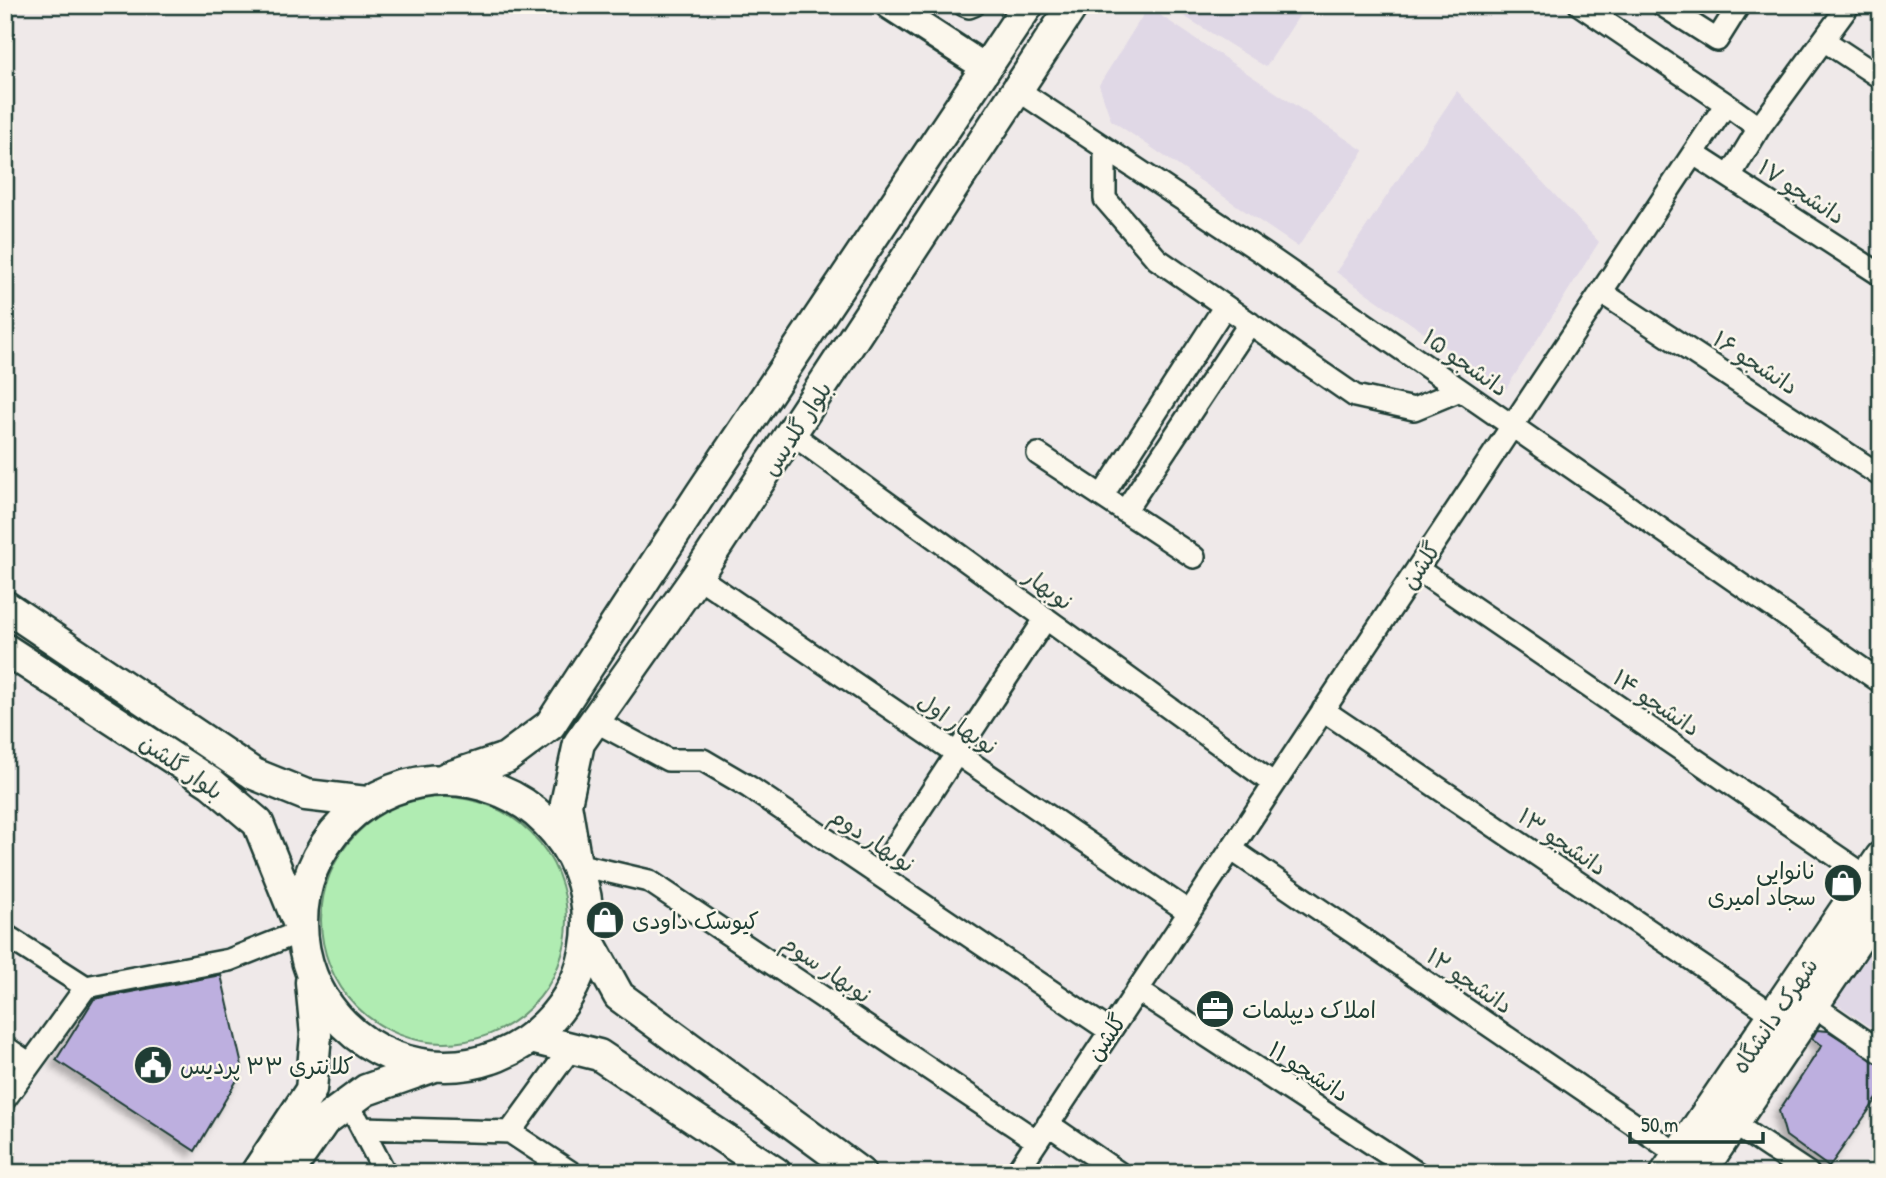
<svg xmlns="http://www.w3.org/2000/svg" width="1886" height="1178" font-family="'Patrick Hand','Playpen Sans Arabic',sans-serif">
	<defs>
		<filter id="shadow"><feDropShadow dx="-5.5" dy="5.5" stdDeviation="3.5" flood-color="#0004"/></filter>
	</defs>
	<rect width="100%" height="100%" fill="#efe9e9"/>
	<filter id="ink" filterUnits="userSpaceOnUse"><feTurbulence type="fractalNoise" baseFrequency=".0143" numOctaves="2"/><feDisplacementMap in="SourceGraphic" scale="14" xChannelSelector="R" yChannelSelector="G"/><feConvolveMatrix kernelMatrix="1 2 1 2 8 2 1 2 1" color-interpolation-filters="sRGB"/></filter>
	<g filter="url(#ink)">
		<path fill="#e0d8e6" d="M1166,5H1306L1266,67Z
			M1148,7L1364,151L1298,247L1111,120L1099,85Z
			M1457,91L1599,242L1506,389L1336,272Z
			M1881,926V1034L1832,1001Z"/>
		<path fill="#b0ecb2" stroke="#689473" stroke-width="2" d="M321 920a123 123 0 1 1 246 0a123 123 0 1 1-246 0Z"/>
		<path fill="#bdafdf" stroke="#1f3d34" stroke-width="2" filter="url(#shadow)" d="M221,975L243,1070L195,1151L56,1060L94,999Z
			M1817,1030L1828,1031L1881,1065V1093L1829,1167L1786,1136L1779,1111L1822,1045L1812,1039Z"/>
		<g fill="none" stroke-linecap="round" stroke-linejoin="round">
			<g stroke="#1f3d34" stroke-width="26">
				<path id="minor" d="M964,5L969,7L974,5
					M1662,5L1717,40L1739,5
					M1825,41L1881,78
					M1018,90L1263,253L1881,682
					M1726,104L1759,128
					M1105,148V199L1157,259L1355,396L1414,409L1460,390
					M1694,154L1881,275
					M1730,176L1759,128L1849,5
					M1601,292L1881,476
					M792,434L1274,784
					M1038,454L1194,557
					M1102,496L1225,306
					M1125,511L1250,323
					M1417,569L1867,877
					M697,576L1189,912
					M1323,710L1774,1015
					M595,721L668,760H703L749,787L1110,1031
					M1231,849L1679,1155
					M576,864L649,881L1037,1141
					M878,873L1046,618
					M5,935L86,987L229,960L302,931
					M1137,990L1417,1173
					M1813,1005L1881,1052
					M5,1047L30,1064
					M5,1099L86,987
					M1722,1116L1808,1173
					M357,1119L385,1173
					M1048,1124L1119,1173
					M362,1128L510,1132L571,1048
					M510,1132L572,1173
					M1016,1173L1726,104L1580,5"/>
			</g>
			<g stroke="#1f3d34" stroke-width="32">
				<path id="tertiary" d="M889,5L986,68"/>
			</g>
			<g stroke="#1f3d34" stroke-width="35">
				<path id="secondary" d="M5,606L254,774L306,795L366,802
					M5,649L211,783L258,823L300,927
					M446,778L506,758L550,725L700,495L1028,5
					M302 923a143 143 0 1 1 286 0a143 143 0 1 1-286 0Z
					M576,864L566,804L579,743L697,576L1073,5
					M588,940L619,996L860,1173
					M531,1038L599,1055L776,1173
					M256,1173L311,1090L316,1035L311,982
					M288,1173L324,1121L366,1090L434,1066
					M1666,1173L1881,857
					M1700,1173L1881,905"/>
			</g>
			<use href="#minor" stroke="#fbf7ec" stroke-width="21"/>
			<use href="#tertiary" stroke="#fbf7ec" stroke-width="26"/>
			<use href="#secondary" stroke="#fbf7ec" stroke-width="30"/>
		</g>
	</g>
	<defs>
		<g id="shop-disc" transform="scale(2.0125)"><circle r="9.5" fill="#1f3d34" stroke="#fbf7ec"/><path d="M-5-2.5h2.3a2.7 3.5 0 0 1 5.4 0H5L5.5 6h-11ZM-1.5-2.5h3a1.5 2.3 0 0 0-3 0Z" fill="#fff"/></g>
		<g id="office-disc" transform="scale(2.0125)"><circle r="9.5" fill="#1f3d34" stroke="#fbf7ec"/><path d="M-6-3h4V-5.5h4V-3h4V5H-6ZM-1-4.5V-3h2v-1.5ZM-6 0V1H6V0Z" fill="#fff"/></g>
		<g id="civic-disc" transform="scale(2.0125)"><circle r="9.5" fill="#1f3d34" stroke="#fbf7ec"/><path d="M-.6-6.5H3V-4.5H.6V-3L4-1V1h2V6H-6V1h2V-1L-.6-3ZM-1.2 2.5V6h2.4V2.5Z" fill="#fff"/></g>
	</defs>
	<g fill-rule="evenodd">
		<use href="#shop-disc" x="1843" y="883"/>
		<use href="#shop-disc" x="605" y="920"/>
		<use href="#office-disc" x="1215" y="1009"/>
		<use href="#civic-disc" x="153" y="1065"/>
	</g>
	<g text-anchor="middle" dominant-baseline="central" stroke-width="5" stroke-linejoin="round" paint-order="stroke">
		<g font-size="23" fill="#1f3d34" stroke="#fbf7ec">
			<text transform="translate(1802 191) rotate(33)">دانشجو ۱۷</text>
			<text transform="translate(1466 362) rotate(35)">دانشجو ۱۵</text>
			<text transform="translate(1756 362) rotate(33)">دانشجو ۱۶</text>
			<text transform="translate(796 428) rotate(-57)">بلوار گلدیس</text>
			<text transform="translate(1420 565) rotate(-56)">گلشن</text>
			<text transform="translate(1049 588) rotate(36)">نوبهار</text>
			<text transform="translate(1657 702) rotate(34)">دانشجو ۱۴</text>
			<text transform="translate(958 723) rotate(34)">نوبهار اول</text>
			<text transform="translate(182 766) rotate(35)">بلوار گلشن</text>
			<text transform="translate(873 839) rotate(34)">نوبهار دوم</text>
			<text transform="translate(1563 841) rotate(34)">دانشجو ۱۳</text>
			<text transform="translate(827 968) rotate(34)">نوبهار سوم</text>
			<text transform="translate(1470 980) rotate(34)">دانشجو ۱۲</text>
			<text transform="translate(1774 1015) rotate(-56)">شهرک دانشگاه</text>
			<text transform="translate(1106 1037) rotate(-56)">گلشن</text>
			<text transform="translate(1309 1071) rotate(33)">دانشجو ۱۱</text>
		</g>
		<g font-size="23" fill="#1f3d34" stroke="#fbf7ec" text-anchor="start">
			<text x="1816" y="870" text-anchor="end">نانوایی<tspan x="1816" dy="26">سجاد امیری</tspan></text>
			<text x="632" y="920">کیوسک داودی</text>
			<text x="1242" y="1009">املاک دیپلمات</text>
			<text x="180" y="1065">کلانتری ۳۳ پردیس</text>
		</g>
	</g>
	<rect width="1886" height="1178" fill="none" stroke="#fbf7ec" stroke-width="28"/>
	<rect x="14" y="14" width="1858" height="1150" fill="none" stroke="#1f3d34" stroke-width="2.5" filter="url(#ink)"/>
	<path d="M1630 1132v10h133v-10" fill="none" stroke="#1f3d34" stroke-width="3.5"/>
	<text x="1641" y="1132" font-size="21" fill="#1f3d34" stroke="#fbf7ec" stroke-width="5" paint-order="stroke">50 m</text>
</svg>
